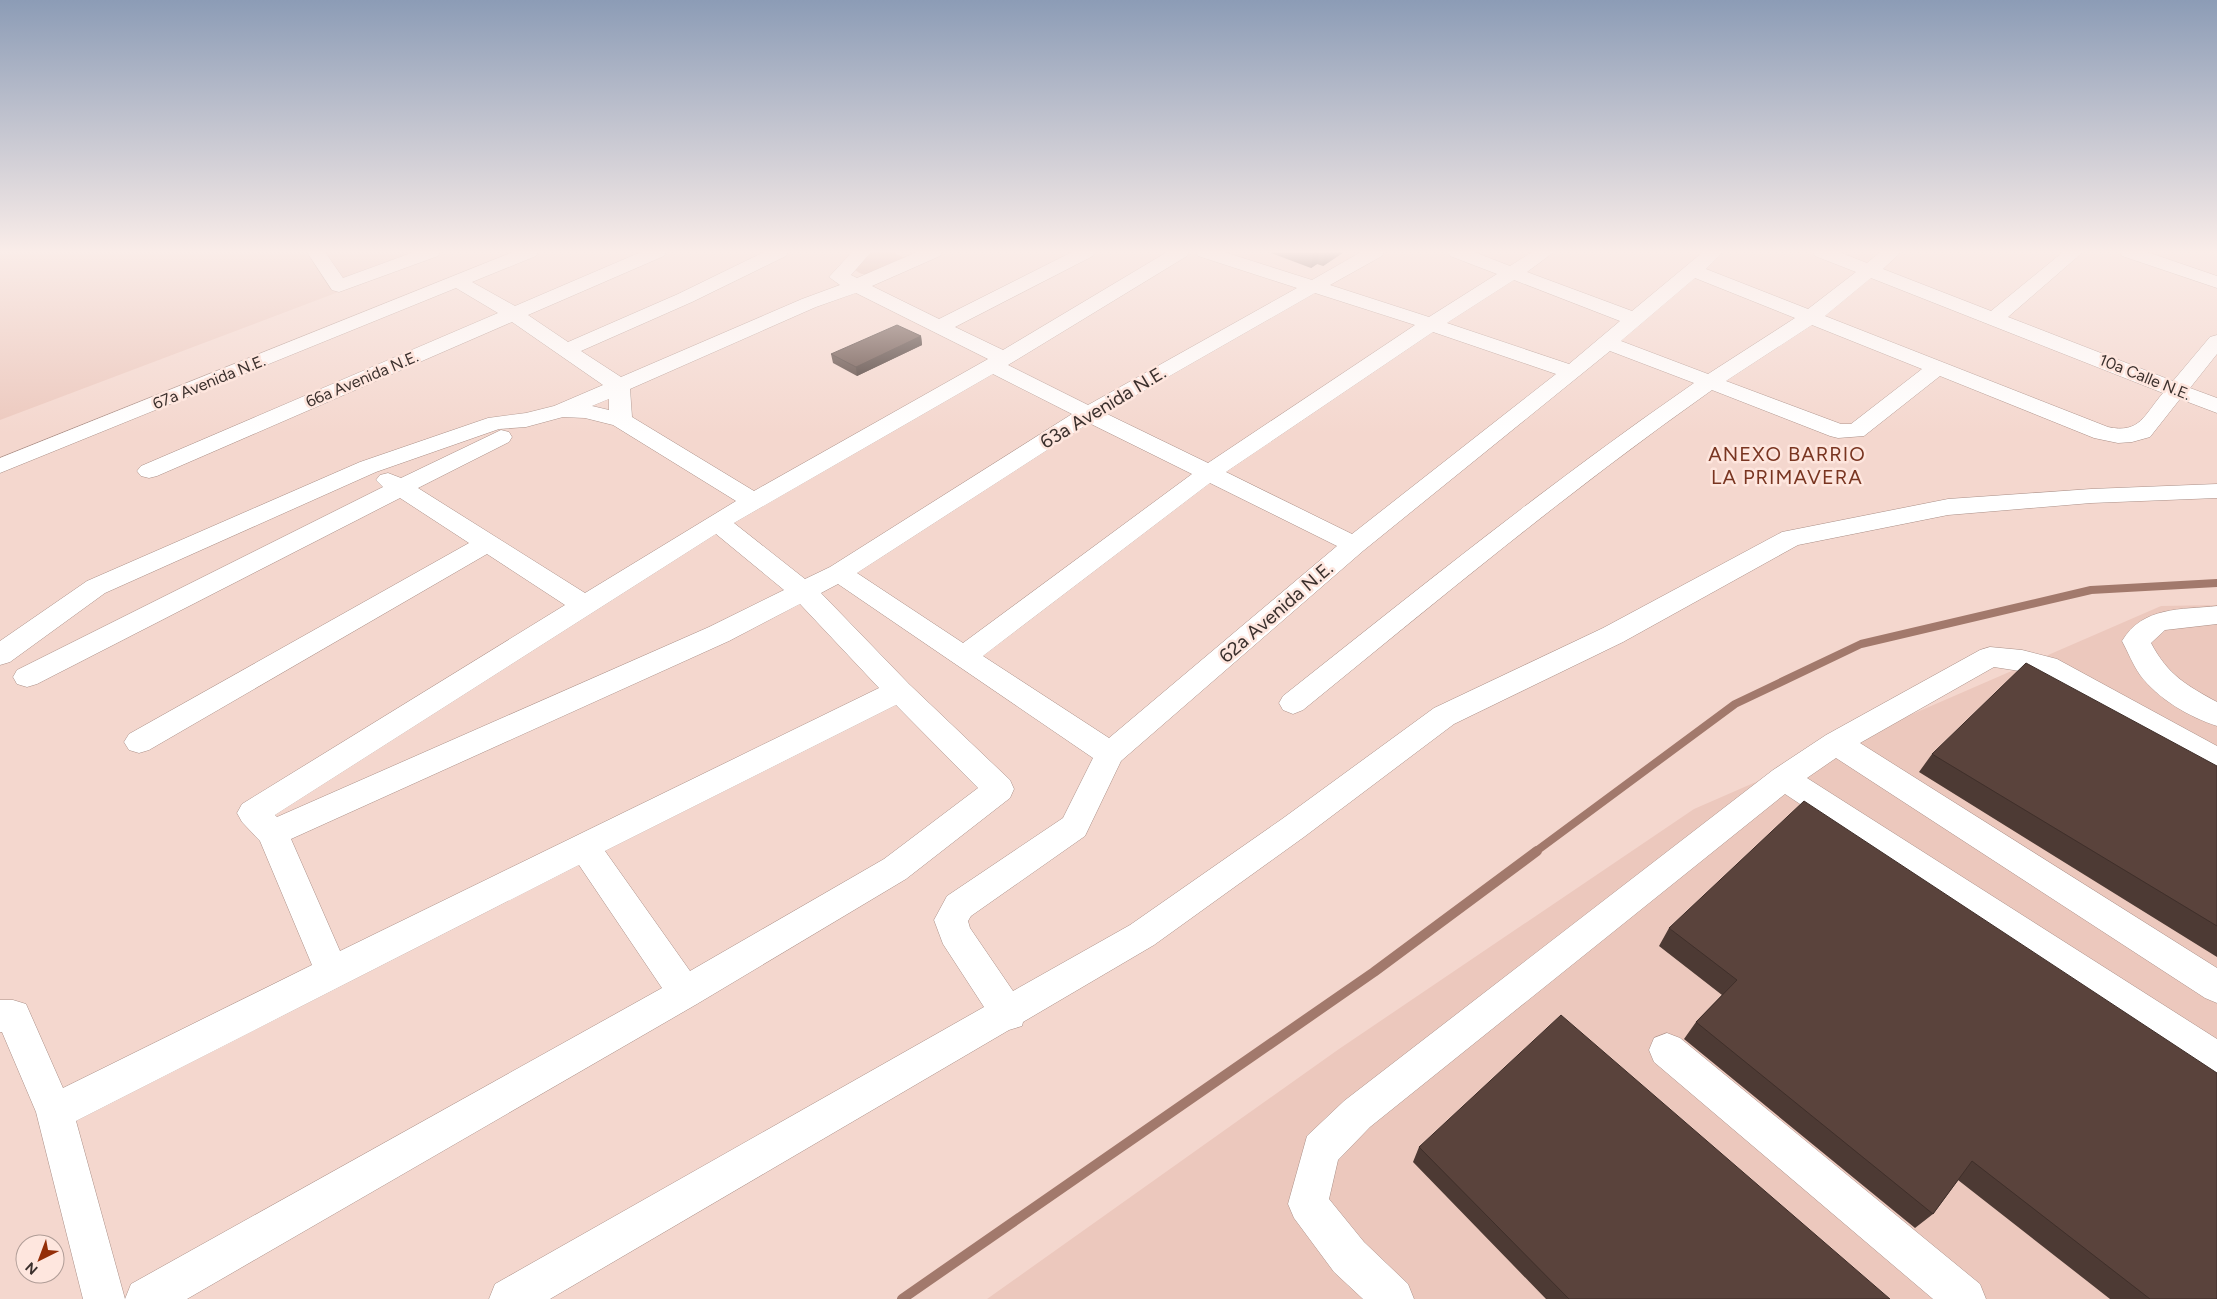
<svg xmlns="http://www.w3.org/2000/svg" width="2217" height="1299" font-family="Figtree,sans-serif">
	<rect width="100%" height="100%" fill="#f4d7ce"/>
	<path fill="#ecc8bd" d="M0,252H444L0,420Z
		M2217,605V1299H987L1339,1049L1694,809L2161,606Z"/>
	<path fill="#d3a89b" d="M868,252H892L906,259C893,265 864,284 854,268Z"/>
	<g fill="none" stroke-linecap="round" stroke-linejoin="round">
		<path stroke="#a2796c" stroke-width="8" d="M1535,852L1735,704L1861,644L2091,590L2217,583"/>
		<path stroke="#a2796c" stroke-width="10" d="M902,1299L1374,972L1537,851"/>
		<g stroke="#aa8f87" stroke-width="1">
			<path id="minor" d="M307,252H325L343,278L414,252H440L438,256L339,292L332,290Z
				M513,252H538L536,256L472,282L515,306L641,252H666L664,256L528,315L568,342L678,294L764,252H788L786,256L692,302L581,351L621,377L802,299L840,285L829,277L852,252H871L851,275L857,278L917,252H942L940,256L872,286L939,319L1072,252H1095L1093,256L955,327L1003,350L1167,252H1189L1187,256L1008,365L1088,405L1297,288L1198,256L1196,252H1224L1312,280L1361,252H1384L1382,256L1330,285L1429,317L1497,274L1450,256L1448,252H1474L1510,266L1532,252H1554L1527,272L1632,311L1703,252H1723L1706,269L1808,309L1856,272L1815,256L1813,252H1839L1867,263L1880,252H1901L1883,269L1991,311L2063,252H2083L2008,317L2173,381L2210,337L2217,335V354L2190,388L2217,398V413L2180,399L2150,437L2132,442L2118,443L2094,438L1940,376L1864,436L1838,438L1830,436L1712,390C1570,490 1437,601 1303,710L1293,714L1283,710L1279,703L1283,696C1418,589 1552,481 1694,383L1610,351L1363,551L1121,761L1085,836L971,916L968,921L970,928L1013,991L1130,925L1282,819L1434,708L1603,628L1782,532L1948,499L2091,489L2217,484V498L2091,503L1948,515L1798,545L1623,642L1454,724L1304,837L1154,945L1023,1022L1022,1026L1009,1030L550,1299H489L495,1284L984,1007L943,944L934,920L947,896L1063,818L1093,758L838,584L821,593L909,684L1010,780L1014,789L1010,798L906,879L697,1004L187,1299H83L36,1112L2,1032H0V1000H13L26,1004L63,1088L312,965L260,841L242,822L237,813L242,804L565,605L487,554L149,750L139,753L129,750L124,742L129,734L469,543L400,498L37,684L27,687L17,684L13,677L17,670L383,487L376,480L380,475L388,473L401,478L501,430L509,432L512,437L509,442L418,488L585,593L736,501L613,425L585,418L563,417L526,427L499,429L376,472L105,593L10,662L0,665V641L87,581L360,462L488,418L526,413L554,406L603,385L512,322L157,476L149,478L141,476L137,471L141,466L498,313L456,288L0,473V458ZM1695,278L1795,318L1708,374L1621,341ZM1871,278L2163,393C2144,415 2140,434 2108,427L1825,316ZM1514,280L1620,321L1569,364L1447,323ZM856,293L988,359L754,491L632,417L630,389L816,307ZM1315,293L1415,325L1208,463L1105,413ZM1812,325L1922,369L1851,424H1841L1726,381ZM1433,332L1556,374L1352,534L1226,472ZM993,374L1072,414L830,567L805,579L734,523ZM609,399V410L592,406ZM1089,423L1192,474L963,643L857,573ZM1210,483L1337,546L1109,738L983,656ZM716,534L784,590L709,627L277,817L275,815ZM800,604L879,688L340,951L291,839L729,641ZM896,705L978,788L884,859L690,971L605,851ZM579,865L662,988L131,1284L125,1299L76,1121Z
				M2120,252H2147L2217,276V288L2122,256Z
				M2217,606V624L2165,630L2151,643C2168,675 2186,685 2217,702V726C2189,717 2158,699 2140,675C2133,665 2128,652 2122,641C2143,606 2181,610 2217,606Z
				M1990,647L2022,650L2057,659L2217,746V772L2206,768L2039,674L1994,667L1860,743L2217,968V1003L2205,998L1836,758L1807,778L2217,1039V1077L2204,1072L1785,794L1370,1127L1338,1160L1329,1199L1364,1242L1408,1284L1414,1299H1363L1334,1272L1294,1218L1288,1204L1307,1136L1344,1101L1773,770L1826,735L1980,650Z
				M1667,1033L1680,1038L1980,1284L1986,1299H1933L1654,1062L1649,1050L1654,1038Z"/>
		</g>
		<use href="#minor" fill="#fff" fill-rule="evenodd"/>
	</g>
	<path fill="#4d3a34" d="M1271,252H1344L1323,266L1317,264L1311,268L1271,253Z
		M921,336L922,345L857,376L833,363L831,354Z
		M1932,754L2217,766V957L1919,772Z
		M1669,928L2217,1299H2110L1958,1180L1933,1214L1915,1228L1684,1039L1696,1022L1722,995L1659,946Z
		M1419,1147L1890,1299H1546L1413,1162Z"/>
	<path fill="#3f2f2a" d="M1315,252H1319L1317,264L1311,268L1313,254Z
		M1325,252H1344L1323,266Z
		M921,336L922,345L857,376L856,367Z"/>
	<path fill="#5a433c" stroke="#3f2f2a" d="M897,325L921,336L856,367L831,354Z
		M2026,663L2217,766V926L1932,754Z
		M1804,801L2217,1073V1299H2150L1972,1161L1933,1214L1696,1022L1737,980L1669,928Z
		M1561,1015L1890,1299H1569L1419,1147Z"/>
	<linearGradient id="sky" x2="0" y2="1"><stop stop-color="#8c9cb6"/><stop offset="0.58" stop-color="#faede9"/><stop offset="1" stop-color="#faede9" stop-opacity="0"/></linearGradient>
	<rect width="2217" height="434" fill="url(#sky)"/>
	<g text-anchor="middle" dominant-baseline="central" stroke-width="5" stroke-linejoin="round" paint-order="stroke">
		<g font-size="16" fill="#3b302d" stroke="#fee6de">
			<text transform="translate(2145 377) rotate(22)">10a Calle N.E.</text>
			<text transform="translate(362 379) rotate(-23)">66a Avenida N.E.</text>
			<text transform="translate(209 382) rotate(-22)">67a Avenida N.E.</text>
		</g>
		<g font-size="19" fill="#3b302d" stroke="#fee6de">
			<text transform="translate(1103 407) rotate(-31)">63a Avenida N.E.</text>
			<text transform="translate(1276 612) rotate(-41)">62a Avenida N.E.</text>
		</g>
		<g font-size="20" letter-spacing="1" fill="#793521" stroke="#fee6de">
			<text x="1787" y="454">ANEXO BARRIO<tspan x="1787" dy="23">LA PRIMAVERA</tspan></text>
		</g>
	</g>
	<g transform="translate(40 1259) rotate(222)"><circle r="24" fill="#fee6de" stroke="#b09d97"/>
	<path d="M0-4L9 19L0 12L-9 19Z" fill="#942e08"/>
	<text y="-8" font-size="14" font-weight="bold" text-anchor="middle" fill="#3b302d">N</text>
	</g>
</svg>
